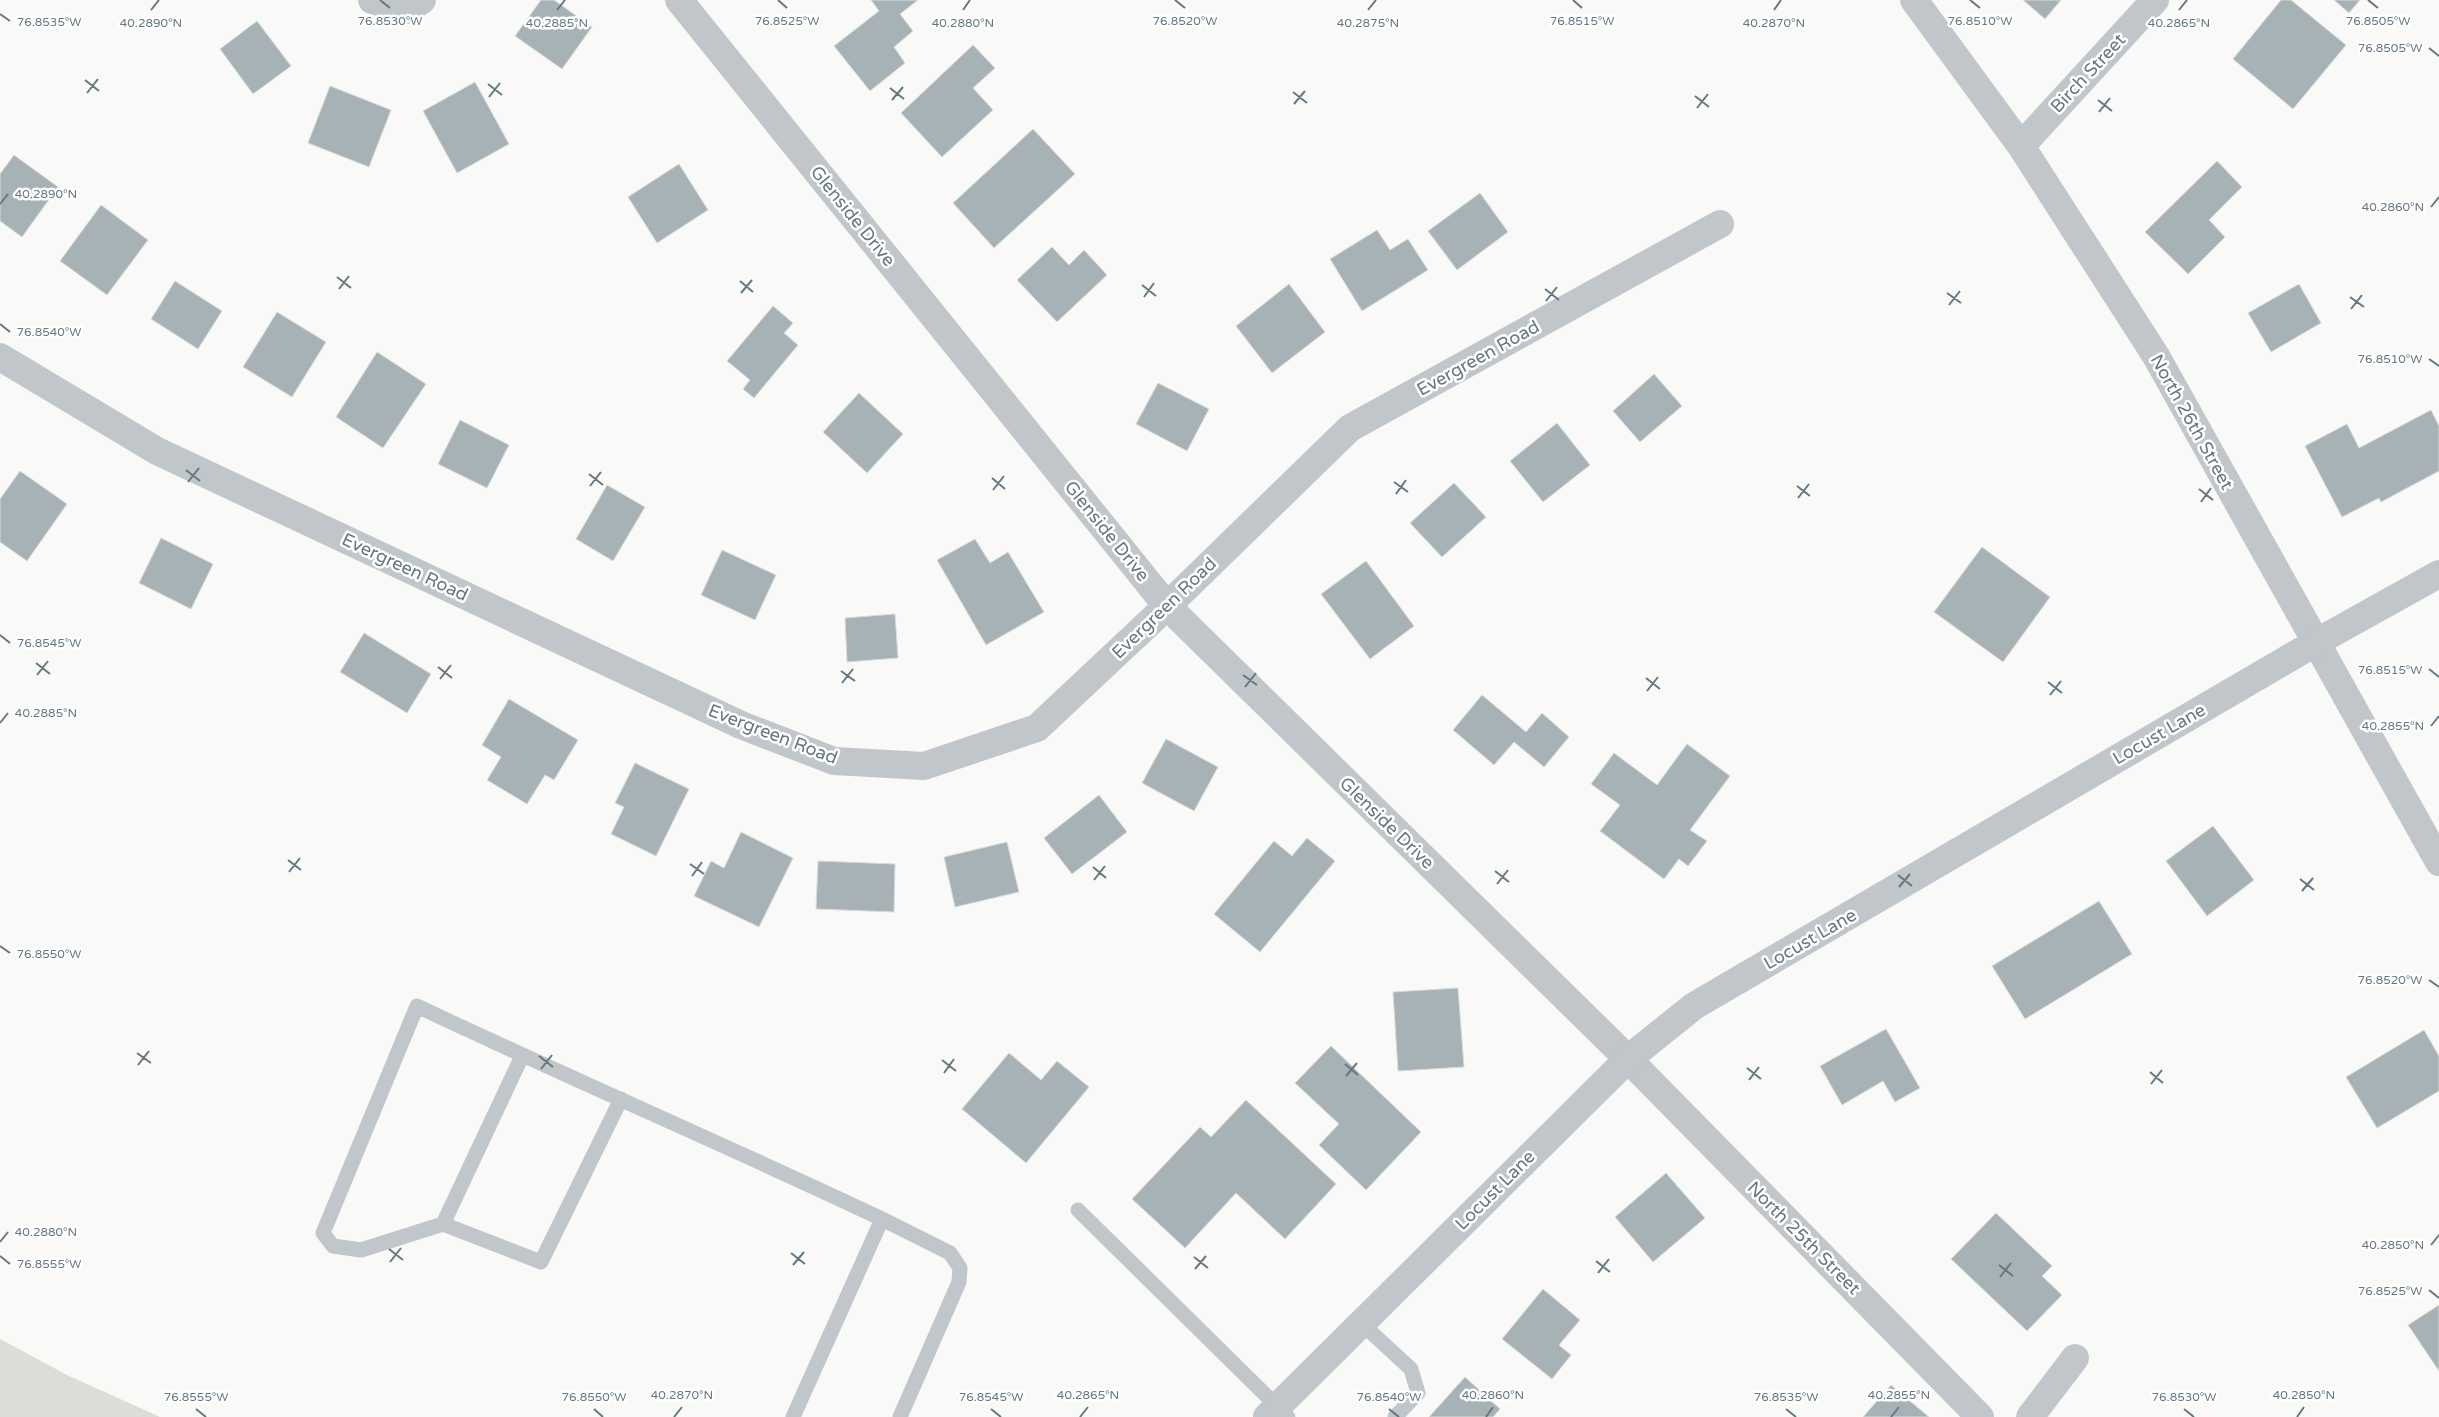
<svg xmlns="http://www.w3.org/2000/svg" width="2439" height="1417" font-family="'Varela Round',sans-serif">
	<rect width="100%" height="100%" fill="#f9f9f7"/>
	<path fill="#daded6" d="M0,1339L67,1375L160,1417H0Z"/>
	<path fill="#a7b2b6" stroke="#dbdbd9" d="M541,0H554L592,27L562,69L515,36Z
		M871,0H918L900,14L913,31L894,47L905,63L870,91L834,46L879,11Z
		M2023,0H2061L2045,19Z
		M2281,0H2291L2346,45L2293,109L2233,59Z
		M2334,0H2360L2349,13Z
		M257,21L291,66L253,94L220,49Z
		M973,45L995,68L973,88L993,110L942,157L901,113Z
		M475,82L509,144L457,173L423,111Z
		M330,86L391,110L369,167L308,143Z
		M1033,129L1075,174L994,248L953,203Z
		M14,155L58,187L22,237L0,221V174Z
		M2217,161L2242,187L2209,220L2225,237L2188,274L2145,232Z
		M679,164L708,210L657,243L628,197Z
		M1480,193L1508,232L1457,270L1428,231Z
		M101,205L148,240L107,295L60,261Z
		M1377,230L1390,250L1408,239L1428,270L1362,311L1330,259Z
		M1052,247L1069,265L1084,250L1107,275L1057,322L1017,280Z
		M175,281L222,311L198,349L151,319Z
		M1289,284L1325,332L1272,373L1236,326Z
		M2299,284L2321,323L2271,352L2248,313Z
		M773,306L793,323L784,333L798,345L754,398L743,389L750,380L727,361Z
		M277,312L326,342L292,397L243,367Z
		M377,352L426,384L383,448L336,417Z
		M1654,374L1682,406L1640,442L1613,411Z
		M1158,383L1209,409L1187,451L1136,424Z
		M859,393L903,434L867,473L823,432Z
		M2431,410L2439,426V471L2381,502L2379,498L2342,517L2305,446L2347,424L2359,448Z
		M460,420L509,445L487,488L438,464Z
		M1557,423L1590,465L1543,502L1510,461Z
		M20,471L67,504L27,561L0,542V499Z
		M1454,483L1486,517L1442,557L1410,523Z
		M607,485L645,507L613,561L576,539Z
		M161,538L213,564L191,609L139,583Z
		M975,539L990,563L1008,552L1044,612L986,645L937,560Z
		M1982,547L2050,597L2003,662L1934,612Z
		M722,550L776,575L755,620L701,595Z
		M1366,561L1414,626L1370,659L1321,594Z
		M895,614L898,658L847,662L845,618Z
		M364,633L431,674L407,713L340,672Z
		M1482,695L1526,732L1542,713L1569,737L1544,767L1514,742L1494,765L1453,730Z
		M509,699L578,740L554,780L545,775L527,804L487,780L501,757L482,745Z
		M1166,739L1218,767L1194,811L1142,783Z
		M1687,744L1730,776L1690,830L1707,841L1688,866L1679,859L1664,879L1600,831L1620,805L1591,784L1614,753L1657,785Z
		M635,763L689,789L656,856L611,834L624,807L615,803Z
		M1099,795L1127,832L1072,874L1044,838Z
		M2213,826L2254,880L2207,916L2166,861Z
		M741,832L793,858L759,927L694,896L711,861L724,868Z
		M1307,838L1335,861L1260,952L1214,914L1274,841L1292,856Z
		M1007,842L1019,892L955,907L944,857Z
		M818,861L895,864L894,912L816,909Z
		M2099,901L2132,954L2025,1019L1992,966Z
		M1458,988L1464,1067L1398,1071L1393,992Z
		M1886,1029L1920,1088L1895,1102L1883,1081L1842,1105L1820,1066Z
		M2424,1030L2439,1056V1091L2377,1128L2346,1077Z
		M1331,1046L1421,1132L1366,1190L1319,1145L1339,1124L1295,1083Z
		M1009,1053L1041,1080L1057,1061L1089,1087L1026,1163L962,1109Z
		M1246,1100L1336,1184L1285,1239L1236,1193L1185,1248L1132,1199L1200,1127L1211,1137Z
		M1666,1173L1705,1218L1653,1262L1615,1217Z
		M1996,1213L2052,1266L2042,1276L2062,1295L2027,1331L1951,1259Z
		M1543,1289L1580,1320L1559,1345L1571,1355L1552,1379L1502,1339Z
		M2439,1305V1371L2408,1325Z
		M1465,1377L1500,1409L1493,1417H1429Z
		M1891,1385L1929,1417H1863Z"/>
	<g fill="none" stroke-linecap="round" stroke-linejoin="round">
		<path stroke="#c0c6c9" stroke-width="15" d="M621,1099L541,1262L443,1224L361,1250L333,1246L323,1233L417,1006C571,1079 728,1146 882,1219L793,1417
			M1078,1210L1288,1417
			M882,1219L950,1253L960,1268L959,1282L900,1417
			M443,1224L522,1056
			M1361,1323L1411,1369L1418,1393L1395,1417"/>
		<path stroke="#c0c6c9" stroke-width="28" d="M372,0L407,10L422,0
			M679,0L1167,606L1628,1059L1980,1417
			M1914,0L2021,146L2156,356L2439,862
			M2021,146L2155,0
			M0,357L157,451L741,725L834,761L924,766L1037,728L1167,606L1350,428L1720,224
			M2030,1417L2075,1358"/>
		<path stroke="#c0c6c9" stroke-width="28" d="M1267,1417L1628,1059L1694,1006L2315,643L2439,574"/>
	</g>
	<path fill="none" stroke="#657881" stroke-width="2" d="M380,0L390,8M778,0L787,8M1175,0L1185,8M1573,0L1582,8M1970,0L1980,8M2368,0L2378,8M151,10L159,0M557,10L565,0M963,10L970,0M1368,10L1376,0M1774,10L1781,0M2179,10L2187,0M0,14L10,21M2429,48L2439,56M85,80L99,91M488,84L502,95M890,88L904,99M1293,92L1307,103M87,93L98,79M1695,96L1709,107M489,97L500,83M892,100L903,87M2098,100L2112,111M1294,104L1305,91M1697,108L1708,94M2099,112L2110,98M0,204L8,194M2431,207L2439,197M337,277L351,288M740,281L753,292M1142,285L1156,296M339,289L349,276M1545,289L1559,300M741,293L752,280M1947,293L1961,303M1144,297L1154,283M2350,297L2364,307M1546,301L1557,287M1949,305L1960,291M2351,309L2362,295M0,324L10,332M2429,359L2439,366M186,470L200,481M589,474L603,485M992,478L1005,489M188,482L199,468M1394,482L1408,492M590,486L601,472M1797,486L1810,496M2199,489L2213,500M993,490L1004,476M1396,494L1406,480M1798,498L1809,484M2201,502L2211,488M0,635L10,643M36,663L50,674M438,667L452,678M2429,669L2439,677M841,671L855,681M37,675L48,661M1243,675L1257,685M1646,678L1660,689M440,679L451,665M2048,682L2062,693M842,683L853,669M1245,687L1256,673M1647,691L1658,677M2050,695L2061,681M0,723L8,713M2431,726L2439,716M288,860L301,870M690,864L704,874M1093,867L1106,878M1495,871L1509,882M289,872L300,858M1898,875L1912,886M692,876L702,862M2300,879L2314,890M1094,880L1105,866M1497,884L1508,870M1899,887L1910,874M2302,891L2313,878M0,946L10,953M2429,980L2439,987M137,1053L151,1063M539,1056L553,1067M942,1060L956,1071M1345,1064L1358,1075M138,1065L149,1051M1747,1068L1761,1079M541,1069L552,1055M2150,1072L2163,1083M944,1073L954,1059M1346,1076L1357,1063M1749,1080L1759,1067M2151,1084L2162,1070M0,1242L8,1232M2431,1245L2439,1235M389,1249L403,1260M791,1253L805,1264M0,1256L10,1264M1194,1257L1208,1268M1596,1261L1610,1272M390,1262L401,1248M793,1265L804,1252M1999,1265L2013,1276M1195,1269L1206,1256M1598,1273L1609,1259M2000,1277L2011,1263M2429,1290L2439,1298M196,1409L206,1417M594,1409L603,1417M991,1409L1001,1417M1389,1409L1399,1417M1786,1409L1796,1417M2184,1409L2194,1417M674,1417L682,1407M1080,1417L1088,1407M1486,1417L1493,1407M1891,1417L1899,1407M2297,1417L2304,1407"/>
	<g text-anchor="middle" dominant-baseline="central" stroke-width="5" stroke-linejoin="round" paint-order="stroke">
		<g font-size="18" fill="#657881" stroke="#fff">
			<text transform="translate(2088 73) rotate(-47)">Birch Street</text>
			<text transform="translate(853 216) rotate(51)">Glenside Drive</text>
			<text transform="translate(1478 358) rotate(-29)">Evergreen Road</text>
			<text transform="translate(2192 422) rotate(61)">North 26th Street</text>
			<text transform="translate(1107 531) rotate(51)">Glenside Drive</text>
			<text transform="translate(405 567) rotate(25)">Evergreen Road</text>
			<text transform="translate(1164 608) rotate(-44)">Evergreen Road</text>
			<text transform="translate(773 734) rotate(21)">Evergreen Road</text>
			<text transform="translate(2159 734) rotate(-30)">Locust Lane</text>
			<text transform="translate(1387 823) rotate(44)">Glenside Drive</text>
			<text transform="translate(1810 939) rotate(-30)">Locust Lane</text>
			<text transform="translate(1495 1190) rotate(-45)">Locust Lane</text>
			<text transform="translate(1804 1238) rotate(45)">North 25th Street</text>
		</g>
	</g>
	<g font-size="12" text-anchor="middle" fill="#657881" stroke="#fff" stroke-width="5" stroke-linejoin="round" paint-order="stroke">
		<text x="787" y="25">76.8525°W</text>
		<text x="1185" y="25">76.8520°W</text>
		<text x="1980" y="25">76.8510°W</text>
		<text x="390" y="25">76.8530°W</text>
		<text x="1582" y="25">76.8515°W</text>
		<text x="2378" y="25">76.8505°W</text>
		<text x="49" y="26">76.8535°W</text>
		<text x="151" y="27">40.2890°N</text>
		<text x="557" y="27">40.2885°N</text>
		<text x="963" y="27">40.2880°N</text>
		<text x="1368" y="27">40.2875°N</text>
		<text x="1774" y="27">40.2870°N</text>
		<text x="2179" y="27">40.2865°N</text>
		<text x="2390" y="52">76.8505°W</text>
		<text x="46" y="198">40.2890°N</text>
		<text x="2393" y="211">40.2860°N</text>
		<text x="49" y="336">76.8540°W</text>
		<text x="2390" y="363">76.8510°W</text>
		<text x="49" y="647">76.8545°W</text>
		<text x="2390" y="674">76.8515°W</text>
		<text x="46" y="717">40.2885°N</text>
		<text x="2393" y="730">40.2855°N</text>
		<text x="49" y="958">76.8550°W</text>
		<text x="2390" y="984">76.8520°W</text>
		<text x="46" y="1236">40.2880°N</text>
		<text x="2393" y="1249">40.2850°N</text>
		<text x="49" y="1268">76.8555°W</text>
		<text x="2390" y="1295">76.8525°W</text>
		<text x="682" y="1399">40.2870°N</text>
		<text x="1088" y="1399">40.2865°N</text>
		<text x="1493" y="1399">40.2860°N</text>
		<text x="1899" y="1399">40.2855°N</text>
		<text x="2304" y="1399">40.2850°N</text>
		<text x="196" y="1401">76.8555°W</text>
		<text x="594" y="1401">76.8550°W</text>
		<text x="991" y="1401">76.8545°W</text>
		<text x="1389" y="1401">76.8540°W</text>
		<text x="1786" y="1401">76.8535°W</text>
		<text x="2184" y="1401">76.8530°W</text>
	</g>
</svg>
